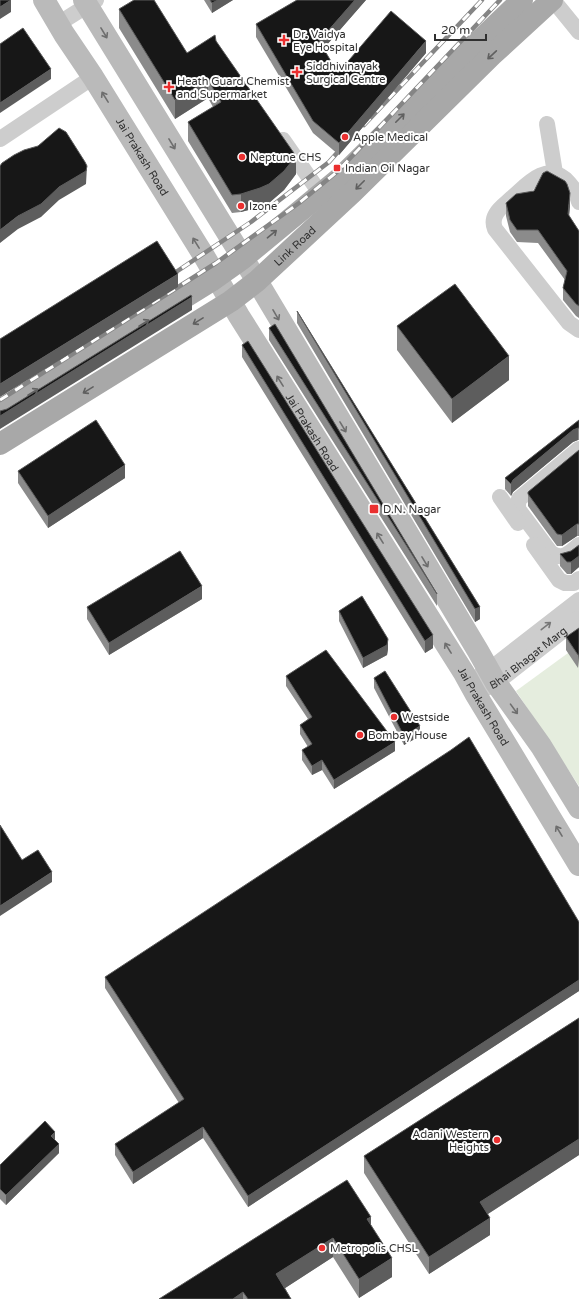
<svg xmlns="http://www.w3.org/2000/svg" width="579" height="1299" font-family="'Varela Round',sans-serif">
	<rect width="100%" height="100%" fill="#fff"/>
	<path fill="#e5edde" d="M579,645V786L516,691Z"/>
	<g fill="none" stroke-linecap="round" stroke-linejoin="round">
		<g stroke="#cdcdcd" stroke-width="16">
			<path d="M553,0L579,32"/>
			<path d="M58,24L96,0"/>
			<path d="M547,124L555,173"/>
			<path d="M0,139L93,77"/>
			<path d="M283,140L327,203"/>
			<path d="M579,202C577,192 572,186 565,179C545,163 527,185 513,197C508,202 499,208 496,214C493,219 493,224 495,229L569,323L579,330"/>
			<path d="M579,449L519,499L518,504V509L551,553C563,561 569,553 579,545"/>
			<path d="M500,497L518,523"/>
			<path d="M534,545L559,580L565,583H574L579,579"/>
			<path d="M481,674L489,670L579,600"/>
			<path id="s1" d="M486,688L496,683L579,618"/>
		</g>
		<g stroke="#bababa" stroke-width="22">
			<path id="s2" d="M44,0L64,34L93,77L204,256L239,316L464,673L475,693L579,865"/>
			<path d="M84,0L257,281L478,651L496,683L541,746L579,808"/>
		</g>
		<g stroke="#a8a8a8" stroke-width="22">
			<path d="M0,412L211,281L242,259L340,178L479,41L522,0"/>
			<path id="s3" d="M0,444L231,301L257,281L353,192L492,55L552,0"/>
		</g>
		<g stroke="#858585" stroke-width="4.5">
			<path id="rail" d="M364,125L482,0
				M167,278L251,222L329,162L344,145
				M0,400L216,263L299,203L338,171L500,0"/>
		</g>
		<use href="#rail" stroke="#fff" stroke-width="3" stroke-dasharray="9" stroke-linecap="butt"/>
	</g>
	<path fill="#8b8b8b" d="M204,0H233L212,13Z
		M297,0H366L323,49L338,73L426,53L339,155L313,133L256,37V24Z
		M119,9L187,53L216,41L296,174L284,190L269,203L260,207L241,212L232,213L188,141V122L213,107L208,98L175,119L119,28Z
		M506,203L570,206L569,216L579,231V318L576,316L563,300V288L565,280L538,243L517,242L510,232L506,216Z
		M297,311L480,607V619L475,622L297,323Z
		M397,326L509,380L452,423L397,350Z
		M269,328L437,594V606L269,340Z
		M242,345L433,648L425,653L242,357Z
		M579,420V440H578L573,442L513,492L511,496L505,489V478Z
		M579,450V536H577L562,546H557L528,506V492Z
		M18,471L125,478L48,528L18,483Z
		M579,545V567L571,574H567L560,566V554L571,551Z
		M202,599L109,655L87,619V607Z
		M339,611L388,649L387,655L363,668L339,621Z
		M579,628L578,668L566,650V637Z
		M286,676L395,751L334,789L322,770L312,775L302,760V750L308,747L300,734V725L308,719L286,686Z
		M374,678L420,736L404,745L374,688Z
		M579,922V991L248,1207L203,1138L133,1184L115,1155V1144L179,1103L105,988V977Z
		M579,1018V1155L488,1214L490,1235L429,1274L364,1173V1156Z
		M55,1140L59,1153L6,1205L0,1199V1165Z
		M371,1225L392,1277L359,1298L333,1257L285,1288L291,1299H159Z"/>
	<path fill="#5d5d5d" d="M11,0V12L0,19V7Z
		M218,0H233L212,13V3Z
		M355,0H366L319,54V41Z
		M426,41V53L339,155V143Z
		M51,69V79L0,113V103Z
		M208,80V98L175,119V100Z
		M296,156V174L284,190L269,203L260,207L241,212V194Z
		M87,166L86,184L59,200L41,217L18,229L0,243V230L18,216L59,187Z
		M570,193V206L568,226V214Z
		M178,274V287L0,397V384Z
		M192,297V310L0,429V416Z
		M509,356V380L452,423V399Z
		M578,428V440L573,442L513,492L511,496V484L513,480L573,430Z
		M125,465V478L48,528V516Z
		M577,524V536L562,546V535Z
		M579,556V567L571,574V562Z
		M202,586V599L109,655V643Z
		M480,607V619L475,622V609Z
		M433,635V648L425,653V641Z
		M388,639V649L387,655L363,668V658Z
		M578,655H579L578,668Z
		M420,726V736L404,745V736Z
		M395,742V751L334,789V780Z
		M322,760V770L312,775V766Z
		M52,872V882L0,916V906Z
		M579,980V991L248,1207V1196Z
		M203,1127V1138L133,1184V1172Z
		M55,1132V1142L51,1136Z
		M579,1139V1155L480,1219V1202Z
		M59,1144V1153L6,1205V1195Z
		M371,1217V1237L367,1219Z
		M490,1218V1235L429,1274V1257Z
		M333,1238V1257L276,1294V1274Z
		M392,1258V1277L359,1298V1279Z
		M243,1292V1299H233Z"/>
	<path fill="#171717" stroke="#5d5d5d" d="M0,0H11L0,7Z
		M134,0H154L187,53L215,35L216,41L296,156L284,171L269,184L260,188L241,194L232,195L188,122L221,102L208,80L175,100L119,9Z
		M210,0H218L212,3Z
		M297,0H355L319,41L338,73L391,11L426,41L339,143L313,121L256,24Z
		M23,28L51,69L0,103V44Z
		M59,128L66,132L85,162L87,166L86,171L59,187L41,204L18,216L0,230V166L2,163L14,155L24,150L38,146Z
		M547,171L565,181L567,184L570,193L568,214L579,231V306L576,304L563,288L567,271L538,230H517L510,220L506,203L516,194L534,191L543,173Z
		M157,241L178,274L0,384V339Z
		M455,284L509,356L452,399L397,326Z
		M191,295L192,297L0,416V411L7,409Z
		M297,311L480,607L475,609Z
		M275,324L437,594L269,328Z
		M248,341L433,635L425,641L242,345Z
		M96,420L125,465L48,516L18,471Z
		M579,420V428H578L573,430L513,480L511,484L505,478Z
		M579,450V524H577L562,535L557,534L528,494V492Z
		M579,545V556L571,562H567L560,554L571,551Z
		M180,551L202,586L109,643L87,607Z
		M362,596L388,639L387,645L363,658L339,611Z
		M579,628V655H578L566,637Z
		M326,650L395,742L334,780L322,760L312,766L302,750L312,744L300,725L312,717L286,676Z
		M385,671L420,726L404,736L374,678Z
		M469,737L579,922V980L248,1196L203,1127L133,1172L115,1144L184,1099L105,977L451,750Z
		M0,825L22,860L38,850L52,872L0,906Z
		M579,1018V1139L480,1202L490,1218L429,1257L364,1156Z
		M45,1121L55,1132L51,1136L59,1144L6,1195L0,1189V1165Z
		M347,1180L371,1217L367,1219L392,1258L359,1279L333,1238L276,1274L291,1299H248L243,1292L233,1299H159Z"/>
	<defs><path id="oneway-shaft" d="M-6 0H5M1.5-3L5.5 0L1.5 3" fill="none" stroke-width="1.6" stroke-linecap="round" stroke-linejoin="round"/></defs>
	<g stroke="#6e6e6e">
		<use href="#oneway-shaft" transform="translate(104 33) rotate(59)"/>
		<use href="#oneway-shaft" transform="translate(105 97) rotate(-122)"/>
		<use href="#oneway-shaft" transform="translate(172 144) rotate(59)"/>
		<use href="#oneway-shaft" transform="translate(196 243) rotate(-122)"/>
		<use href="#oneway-shaft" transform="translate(276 315) rotate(60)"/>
		<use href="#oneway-shaft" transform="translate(280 381) rotate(-122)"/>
		<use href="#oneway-shaft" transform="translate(343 427) rotate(59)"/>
		<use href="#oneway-shaft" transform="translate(380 538) rotate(-122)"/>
		<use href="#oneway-shaft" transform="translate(425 562) rotate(59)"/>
		<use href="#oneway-shaft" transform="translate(448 648) rotate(-122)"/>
		<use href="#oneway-shaft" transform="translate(514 709) rotate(54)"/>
		<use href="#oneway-shaft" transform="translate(559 831) rotate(-121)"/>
	</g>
	<g stroke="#606060">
		<use href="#oneway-shaft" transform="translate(492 55) rotate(137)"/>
		<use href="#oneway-shaft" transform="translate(400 118) rotate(-45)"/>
		<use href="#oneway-shaft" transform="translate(360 185) rotate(135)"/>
		<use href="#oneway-shaft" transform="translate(272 234) rotate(-40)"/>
		<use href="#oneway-shaft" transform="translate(198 321) rotate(148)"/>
		<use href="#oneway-shaft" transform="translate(144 323) rotate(-32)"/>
		<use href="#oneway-shaft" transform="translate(88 390) rotate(148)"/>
		<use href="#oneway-shaft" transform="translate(33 392) rotate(-32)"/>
	</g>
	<use stroke="#777" href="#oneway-shaft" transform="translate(546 626) rotate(-38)"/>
	<g fill="#ea2f2f" stroke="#fff" stroke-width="1.5">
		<path d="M282 34h4v4h4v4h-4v4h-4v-4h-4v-4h4z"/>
		<path d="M295 66h4v4h4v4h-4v4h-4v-4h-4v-4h4z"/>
		<path d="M167 81h4v4h4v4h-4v4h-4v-4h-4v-4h4z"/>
		<circle cx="345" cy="137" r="4"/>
		<circle cx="242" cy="157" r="4"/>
		<rect x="333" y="164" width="8" height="8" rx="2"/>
		<circle cx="241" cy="206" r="4"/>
		<rect x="369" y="504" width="10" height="10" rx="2"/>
		<circle cx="394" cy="717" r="4"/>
		<circle cx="360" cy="735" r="4"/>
		<circle cx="497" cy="1140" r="4"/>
		<circle cx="322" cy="1248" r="4"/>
	</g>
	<g text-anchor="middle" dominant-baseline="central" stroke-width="4" stroke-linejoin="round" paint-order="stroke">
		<g font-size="11" fill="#303030" stroke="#fff" text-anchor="start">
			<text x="293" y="34">Dr. Vaidya<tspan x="293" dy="13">Eye Hospital</tspan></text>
			<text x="306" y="66">Siddhivinayak<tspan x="306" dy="13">Surgical Centre</tspan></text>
			<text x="177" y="81">Heath Guard Chemist<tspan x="177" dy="13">and Supermarket</tspan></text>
			<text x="353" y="137">Apple Medical</text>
			<text x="250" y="157">Neptune CHS</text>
			<text x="345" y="168">Indian Oil Nagar</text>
			<text x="249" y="206">Izone</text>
			<text x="383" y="509">D.N. Nagar</text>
			<text x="402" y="717">Westside</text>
			<text x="368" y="735">Bombay House</text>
			<text x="489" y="1134" text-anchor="end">Adani Western<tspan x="489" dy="13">Heights</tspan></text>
			<text x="330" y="1248">Metropolis CHSL</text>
		</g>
		<g font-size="11" fill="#303030" stroke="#fff">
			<text stroke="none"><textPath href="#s2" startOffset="185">Jai Prakash Road</textPath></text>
			<text stroke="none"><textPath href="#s3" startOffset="356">Link Road</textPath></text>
			<text stroke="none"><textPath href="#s2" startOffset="509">Jai Prakash Road</textPath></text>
			<text stroke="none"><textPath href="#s1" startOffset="52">Bhai Bhagat Marg</textPath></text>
			<text stroke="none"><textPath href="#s2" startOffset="832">Jai Prakash Road</textPath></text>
		</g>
	</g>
	<path d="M435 34v6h51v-6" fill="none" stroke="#303030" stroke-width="2"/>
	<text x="441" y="34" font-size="12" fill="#303030" stroke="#ffffff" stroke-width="3" paint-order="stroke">20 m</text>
</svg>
